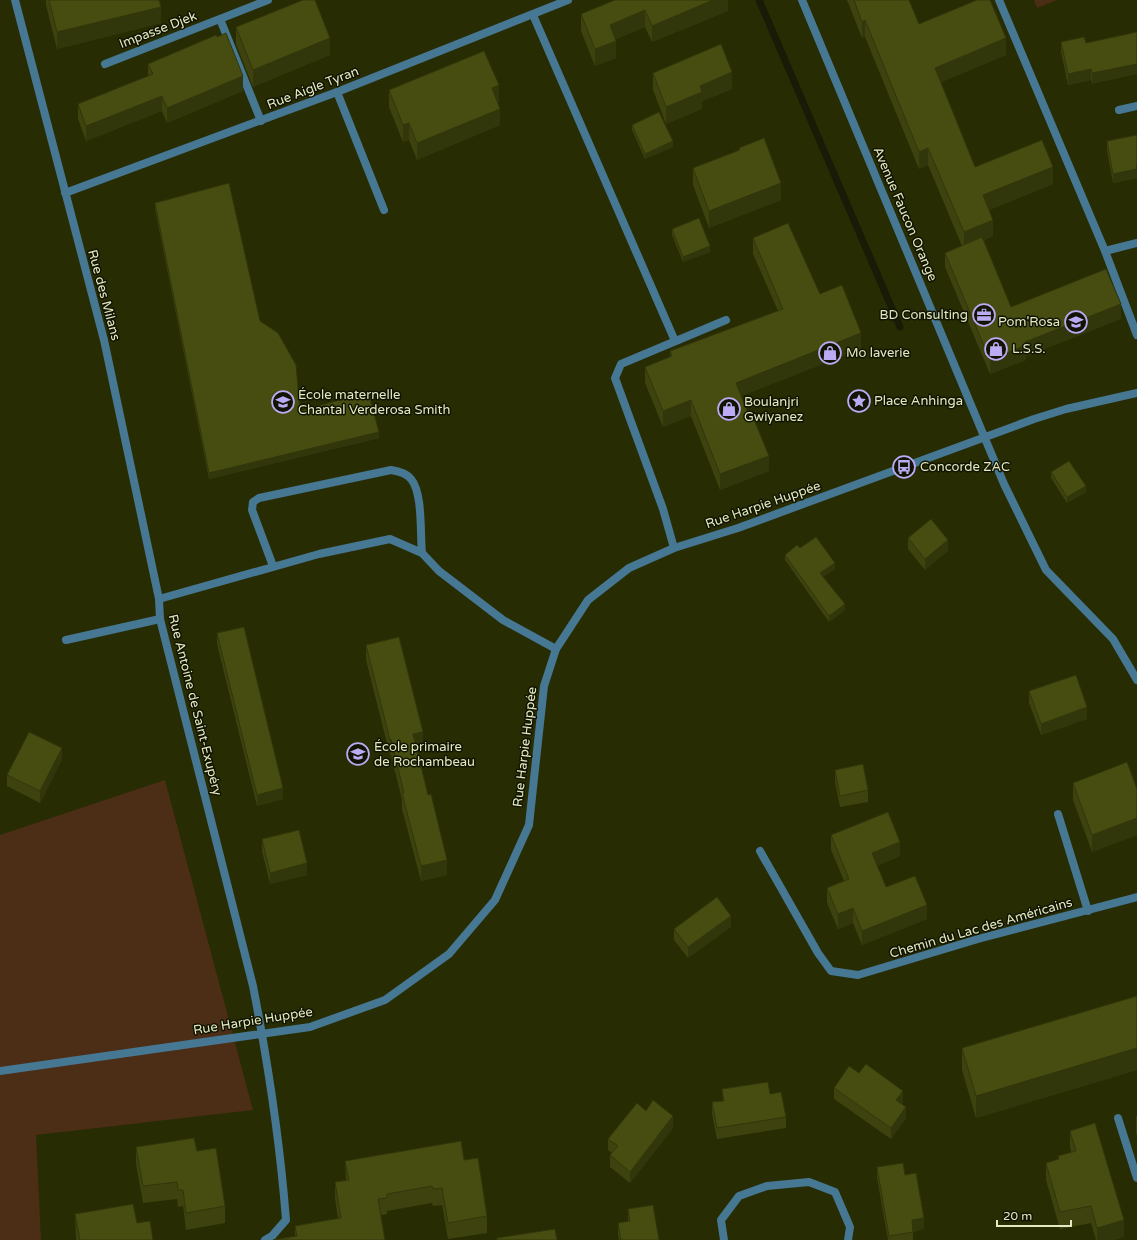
<svg xmlns="http://www.w3.org/2000/svg" width="1137" height="1240" font-family="'Varela Round',sans-serif">
	<rect width="100%" height="100%" fill="#282c02"/>
	<path fill="#4c2d16" d="M1034,0H1057L1037,8Z
		M165,780L253,1110L36,1135L41,1240H0V835Z"/>
	<g fill="none" stroke-linecap="round" stroke-linejoin="round">
		<path stroke="#181b06" stroke-width="7" d="M759,0L900,327"/>
		<path stroke="#467793" stroke-width="8" d="M999,0L1105,251L1137,335
			M533,15L675,341
			M337,92L384,210
			M1105,251L1137,243
			M674,548L663,509L615,378L621,364L726,320
			M273,566L252,510L253,502L259,498L391,470C398,471 406,473 411,479C423,493 420,534 422,553
			M159,599L319,554L390,539L422,553L439,571L503,620L556,649
			M66,640L160,619"/>
		<path stroke="#467793" stroke-width="8" d="M15,0L104,340L159,599L160,619L253,986C268,1063 280,1142 286,1220L272,1236L265,1240
			M802,0L1004,484L1046,570L1113,639L1137,680
			M220,19L261,121
			M105,64L268,0
			M1119,110L1137,106
			M65,193L337,92L568,0
			M1058,814L1088,911
			M760,851L818,953L831,971L858,975L978,939L1137,897
			M0,1071L310,1027L385,1000L449,954L495,900L529,825L544,686L556,649L588,600L629,568L674,548L738,528L1034,419L1066,409L1137,393
			M1118,1118L1137,1178
			M724,1240L721,1220L739,1196L767,1186L809,1182L835,1192L850,1227L848,1240"/>
	</g>
	<path fill="#3d420e" d="M46,0H159L161,23L57,49L46,5Z
		M728,0V11L652,42L645,27L616,39V58L595,66L581,31V14Z
		M847,0H909L919,24L1006,55L941,82L975,167L1053,184L989,210L993,236L984,240L1011,307L1121,319L1026,356V360L990,374L945,267V253L962,246L928,165L919,169L865,37L862,38Z
		M236,27L330,55L253,87L236,44Z
		M1137,32L1092,84L1091,80L1068,85L1061,52V42L1086,43Z
		M217,37L243,91L167,123L162,111L86,141L78,119V104L148,76V64Z
		M653,73L732,89L702,101V109L666,124L653,90Z
		M389,90L499,102H498L500,125L417,160L409,140L403,142L389,107Z
		M632,125L673,147L645,159L632,130Z
		M1137,135V178L1113,183L1107,151V141Z
		M739,148L781,200L709,228L693,185V168L739,150Z
		M155,203L260,321L300,411L379,438L209,479L155,209Z
		M672,229L710,252L683,262L672,235Z
		M753,238L820,294L861,349L741,396L769,471L720,490L691,416L663,427L645,383V367L670,357V351L778,311L753,254Z
		M1051,472L1086,492L1067,503L1051,478Z
		M908,538L948,551L925,570L908,549Z
		M800,548L835,569L823,577L845,610L829,622L785,560V555Z
		M217,633L283,799L257,806L217,644Z
		M366,645L423,747L417,748L447,875L421,881L402,809V800L391,755H390L366,660Z
		M1029,691L1087,719L1041,735L1029,703Z
		M62,759L40,803L7,786V775Z
		M835,770L868,790V802L840,807L835,782Z
		M1073,783L1137,789V835L1092,852L1073,800Z
		M831,835L900,856L877,866L886,887L927,919L862,945L853,923L838,929L827,903V888L844,881L831,850Z
		M262,839L307,875L270,884L262,851Z
		M731,927L688,958L674,940V929Z
		M1137,996V1070L976,1118L962,1070V1048Z
		M834,1088L903,1102L902,1104L906,1118L891,1139L834,1099Z
		M722,1089L770,1094L786,1117V1128L717,1139L712,1114V1102L723,1101Z
		M646,1111L673,1128L630,1183L610,1167V1155L612,1153L608,1150V1139Z
		M1136,1116H1137V1136L1136,1133Z
		M1070,1131L1124,1237L1113,1240H1096L1091,1223L1060,1229L1046,1180V1163L1058,1159V1156L1071,1152L1070,1147Z
		M136,1147L197,1151L225,1206V1223L186,1230L183,1206L178,1207L177,1199L143,1203L136,1164Z
		M464,1160L487,1216V1233L448,1239L442,1205L433,1206L432,1203L387,1211V1214L295,1236V1226L338,1218L335,1199V1182L346,1180L345,1161Z
		M877,1167L905,1175L924,1229L913,1232V1240H888L877,1178Z
		M628,1209L659,1240H619L618,1235V1223L628,1222Z
		M75,1214L137,1223L153,1240H76Z"/>
	<path fill="#32360b" d="M713,0H728V11L652,42V26Z
		M161,7V23L57,49V32Z
		M645,10V27L610,42V25Z
		M865,20V37L862,38V22Z
		M330,38V55L253,87V70Z
		M1006,38V55L935,85V68Z
		M616,41V58L595,66V49Z
		M1137,64V74L1092,84V73Z
		M1091,69V80L1068,85V74Z
		M732,72V89L702,101V109L666,124V107L700,86Z
		M243,76V91L167,123V108Z
		M499,85V102L492,105V88Z
		M162,96V111L86,141V126Z
		M500,109V125L417,160V143Z
		M409,123V140L403,142V125Z
		M673,141V147L645,159V154Z
		M928,148V165L919,169V152Z
		M1137,166V178L1113,183V174Z
		M1053,167V184L983,212V195Z
		M781,183V200L709,228V211Z
		M993,220V236L964,249V232Z
		M710,246V252L683,262V257Z
		M1121,304V319L1026,356V360L990,374V360L1025,342Z
		M861,333V349L736,398V383Z
		M691,400V416L663,427V411Z
		M379,432V438L209,479V473Z
		M769,456V471L720,490V474Z
		M1086,486V492L1067,503V497Z
		M948,540V551L925,570V559Z
		M835,563V569L820,579V573Z
		M845,604V610L829,622V616Z
		M1087,707V719L1041,735V724Z
		M423,732V747L413,749V734Z
		M391,739V755H390V740Z
		M62,748V759L40,803V791Z
		M283,788V799L257,806V795Z
		M1137,818V835L1092,852V835Z
		M900,842V856L872,868V853Z
		M447,860V875L421,881V866Z
		M307,863V875L270,884V873Z
		M927,905V919L862,945V931Z
		M853,908V923L838,929V914Z
		M731,916V927L688,958V947Z
		M1137,1048V1070L976,1118V1096Z
		M903,1091V1102L896,1112V1100Z
		M906,1107V1118L891,1139V1128Z
		M673,1116V1128L630,1183V1172Z
		M924,1218V1229L912,1232V1220Z
		M1124,1220V1237L1113,1240H1097V1228Z"/>
	<path fill="#474d10" stroke="#32360b" d="M49,0H159L161,7L57,32Z
		M303,0H315L330,38L253,70L236,27Z
		M615,0H713L652,26L645,10L610,25L616,41L595,49L581,14Z
		M854,0H909L919,24L977,0H990L1006,38L935,68L975,167L1042,140L1053,167L983,195L993,220L964,232L928,148L919,152L865,20L862,22Z
		M1137,32V64L1092,73L1091,69L1068,74L1061,42L1084,37L1086,43Z
		M226,33L243,76L167,108L162,96L86,126L78,104L153,74L148,64L216,35L217,37Z
		M721,44L732,72L700,86L702,92L666,107L653,73Z
		M484,51L499,85L492,88L500,109L417,143L409,123L403,125L389,90Z
		M659,112L673,141L645,154L632,125Z
		M1137,135V166H1136L1137,169L1113,174L1107,141Z
		M764,138L781,183L709,211L693,168L740,150L739,148Z
		M229,183L260,321L278,333L296,365L300,411L368,392L379,432L209,473L155,203Z
		M699,218L710,246L683,257L672,229Z
		M788,223L820,294L842,285L861,333L736,383L750,418L753,417L769,456L720,474L691,400L663,411L645,367L672,356L670,351L783,309L753,238Z
		M982,237L1011,307L1106,269L1121,304L1025,342L1026,345L990,360L945,253Z
		M1069,461L1086,486L1067,497L1051,472Z
		M931,519L948,540L925,559L908,538Z
		M816,537L835,563L820,573L845,604L829,616L785,555L797,545L800,548Z
		M244,627L283,788L257,795L217,633Z
		M399,637L423,732L413,734L428,795L431,794L447,860L421,866L402,793H404L391,739L390,740L366,645Z
		M1076,675L1087,707L1041,724L1029,691Z
		M29,732L62,748L40,791L7,775Z
		M1127,762L1137,789V818L1092,835L1073,783Z
		M863,764L868,790L840,796L835,770Z
		M888,812L900,842L872,853L886,887L915,876L927,905L862,931L853,908L838,914L827,888L849,879L831,835Z
		M299,830L307,863L270,873L262,839Z
		M717,897L731,916L688,947L674,929Z
		M1137,996V1048L976,1096L962,1048Z
		M866,1064L903,1091L896,1100L906,1107L891,1128L834,1088L849,1066L859,1073Z
		M768,1082L770,1094L781,1092L786,1117L717,1128L712,1102L724,1101L722,1089Z
		M653,1100L673,1116L630,1172L610,1155L618,1146L608,1139L637,1103L646,1111Z
		M1095,1123L1124,1220L1097,1228L1091,1206L1060,1212L1046,1163L1059,1159L1058,1156L1076,1151L1070,1131Z
		M194,1138L197,1151L216,1148L225,1206L186,1213L183,1190H178L177,1182L143,1186L136,1147Z
		M461,1141L464,1160L478,1158L487,1216L448,1223L442,1188L433,1189L432,1186L387,1194V1198L378,1199L385,1240H273L297,1236L295,1226L341,1218L335,1182L349,1180L345,1161Z
		M903,1163L905,1175L916,1173L924,1218L912,1220L913,1232L889,1236L877,1167Z
		M133,1204L137,1223L150,1221L153,1240H80L75,1214Z
		M653,1205L659,1240H621L618,1223L630,1221L628,1209Z
		M555,1229L557,1240H497V1238Z"/>
	<defs>
		<g id="office-ring" transform="scale(1.15)"><circle r="9.5" fill="#111400" stroke="#bcaaf5" stroke-width="1.5"/><path d="M-6-3h4V-5.5h4V-3h4V5H-6ZM-1-4.5V-3h2v-1.5ZM-6 0V1H6V0Z" fill="#bcaaf5"/></g>
		<g id="school-ring" transform="scale(1.15)"><circle r="9.5" fill="#111400" stroke="#bcaaf5" stroke-width="1.5"/><path d="M0-5L7-2L0 1L-7-2ZM-4 1L0 2.5L4 1V4Q0 6-4 4Z" fill="#bcaaf5"/></g>
		<g id="shop-ring" transform="scale(1.15)"><circle r="9.5" fill="#111400" stroke="#bcaaf5" stroke-width="1.5"/><path d="M-5-2.5h2.3a2.7 3.5 0 0 1 5.4 0H5L5.5 6h-11ZM-1.5-2.5h3a1.5 2.3 0 0 0-3 0Z" fill="#bcaaf5"/></g>
		<g id="sight-ring" transform="scale(1.15)"><circle r="9.5" fill="#111400" stroke="#bcaaf5" stroke-width="1.5"/><path d="M0-6L1.8-2.2L6-1.7L2.9 1.2L3.7 5.4L0 3.3L-3.7 5.4L-2.9 1.2L-6-1.7L-1.8-2.2Z" fill="#bcaaf5"/></g>
		<g id="bus-ring" transform="scale(1.15)"><circle r="9.5" fill="#111400" stroke="#bcaaf5" stroke-width="1.5"/><path d="M-5-6H5V4H4V6H2V4H-2V6H-4V4H-5ZM-3.5-4V0h7V-4ZM-3.5 1.2v1.5H-2V1.2ZM2 1.2v1.5H3.5V1.2Z" fill="#bcaaf5"/></g>
	</defs>
	<g fill-rule="evenodd">
		<use href="#office-ring" x="984" y="315"/>
		<use href="#school-ring" x="1076" y="322"/>
		<use href="#shop-ring" x="996" y="349"/>
		<use href="#shop-ring" x="830" y="353"/>
		<use href="#sight-ring" x="859" y="401"/>
		<use href="#school-ring" x="283" y="402"/>
		<use href="#shop-ring" x="729" y="409"/>
		<use href="#bus-ring" x="904" y="467"/>
		<use href="#school-ring" x="358" y="754"/>
	</g>
	<g text-anchor="middle" dominant-baseline="central" stroke-width="3" stroke-linejoin="round" paint-order="stroke">
		<g font-size="13" fill="#e3e9c3" stroke="#111400">
			<text transform="translate(158 30) rotate(-21)">Impasse Djek</text>
			<text transform="translate(313 88) rotate(-21)">Rue Aigle Tyran</text>
			<text transform="translate(905 214) rotate(67)">Avenue Faucon Orange</text>
			<text transform="translate(104 295) rotate(75)">Rue des Milans</text>
			<text transform="translate(763 505) rotate(-19)">Rue Harpie Huppée</text>
			<text transform="translate(195 705) rotate(76)">Rue Antoine de Saint-Exupéry</text>
			<text transform="translate(525 747) rotate(-83)">Rue Harpie Huppée</text>
			<text transform="translate(981 928) rotate(-16)">Chemin du Lac des Américains</text>
			<text transform="translate(253 1021) rotate(-9)">Rue Harpie Huppée</text>
		</g>
		<g font-size="13" fill="#e3e9c3" stroke="#111400" text-anchor="start">
			<text x="968" y="315" text-anchor="end">BD Consulting</text>
			<text x="1060" y="322" text-anchor="end">Pom'Rosa</text>
			<text x="1012" y="349">L.S.S.</text>
			<text x="846" y="353">Mo laverie</text>
			<text x="298" y="395">École maternelle<tspan x="298" dy="15">Chantal Verderosa Smith</tspan></text>
			<text x="874" y="401">Place Anhinga</text>
			<text x="744" y="402">Boulanjri<tspan x="744" dy="15">Gwiyanez</tspan></text>
			<text x="920" y="467">Concorde ZAC</text>
			<text x="374" y="747">École primaire<tspan x="374" dy="15">de Rochambeau</tspan></text>
		</g>
	</g>
	<path d="M997 1220v6h74v-6" fill="none" stroke="#e3e9c3" stroke-width="2"/>
	<text x="1003" y="1220" font-size="12" fill="#e3e9c3" stroke="#111400" stroke-width="3" paint-order="stroke">20 m</text>
</svg>
